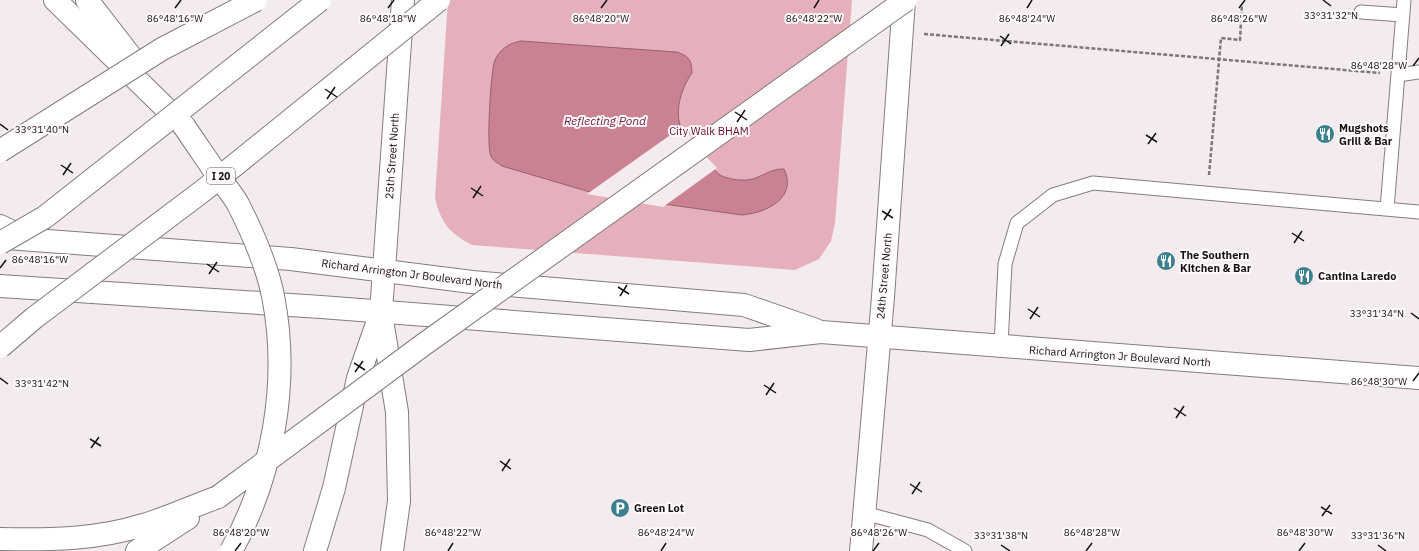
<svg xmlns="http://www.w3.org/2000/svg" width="1419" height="551" font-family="'IBM Plex Sans',sans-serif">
	<rect width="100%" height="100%" fill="#f3ebed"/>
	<path fill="#e5b0bc" d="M448,0H852L835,223L831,241L819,259L795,270L472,245C449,233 441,223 435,198Z"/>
	<path fill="#ca8293" stroke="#94616d" d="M521,41L676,52C688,55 692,60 692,73C682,87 675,108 680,125C683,135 712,169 720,175C725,178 736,180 741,180C758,182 768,168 784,169C798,198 766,213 742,215L600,195L502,166C499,164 492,160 491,156C486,147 491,75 494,63C498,50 509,43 521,41Z"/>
	<path fill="#f3ebed" d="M683,126L702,152L717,168L663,207L587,194Z"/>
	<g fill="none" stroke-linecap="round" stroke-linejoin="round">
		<g stroke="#837d7e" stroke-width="15">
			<path id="service" d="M1361,12L1403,15
				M1398,75L1419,72
				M1387,209L1404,0
				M1001,346L1005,264L1017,223L1053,195L1093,183L1419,212
				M864,513L928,530L965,551"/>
		</g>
		<g stroke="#837d7e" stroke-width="24">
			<path id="tertiary" d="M7,238L291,259L472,282L744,305L816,330
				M0,286L321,307L749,340L821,332L1419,378
				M861,551L883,297L904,0"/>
		</g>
		<g stroke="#837d7e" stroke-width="24">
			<path id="secondary" d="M381,312L403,0"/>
		</g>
		<g stroke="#837d7e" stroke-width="24">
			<path id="primary" d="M0,226L27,239"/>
		</g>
		<g stroke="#837d7e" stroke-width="24">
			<path id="motorway" d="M55,0L184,126
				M87,0L135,62
				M381,314L397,412L399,501L392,551
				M0,539C48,540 96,540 143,525C168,518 193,506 218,497
				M137,551L188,518
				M315,551L334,488L358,378L381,312"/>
		</g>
		<path stroke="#7c7778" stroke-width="2.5" stroke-dasharray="4 2" stroke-linecap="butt" d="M924,34L1380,73
			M1209,175L1221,38L1240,40L1242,4"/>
		<use href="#service" stroke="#fff" stroke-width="13"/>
		<use href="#tertiary" stroke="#fff" stroke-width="22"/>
		<use href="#secondary" stroke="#fff" stroke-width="22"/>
		<use href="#primary" stroke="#fff" stroke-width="22"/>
		<use href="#motorway" stroke="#fff" stroke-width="22"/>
		<g stroke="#837d7e" stroke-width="24" stroke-linecap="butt">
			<path id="motorway-bridge" d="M184,126C196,144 208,161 220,179C226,187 234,196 239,206C253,234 267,265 273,296C290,382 273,475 231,551
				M0,151L162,49L256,0
				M0,243L45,217L320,0
				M0,347L34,318L204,190L439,0
				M218,497L423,345L906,0"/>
		</g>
		<use href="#motorway-bridge" stroke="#fff" stroke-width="22"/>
	</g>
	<path fill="none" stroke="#161314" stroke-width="1.5" d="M1323,0L1331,6M175,8L181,0M388,8L394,0M601,8L607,0M814,8L819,0M1027,8L1032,0M1239,8L1245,0M1000,36L1011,44M1001,46L1009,34M1413,66L1419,58M325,89L337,97M327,99L335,87M735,112L747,120M737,122L745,110M0,124L8,130M1146,135L1157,142M1148,144L1156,133M61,165L73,173M63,175L71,163M471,188L483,196M473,198L481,186M882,211L893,218M884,220L891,209M1292,233L1304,241M1294,243L1302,231M207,264L219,272M0,268L6,260M209,274L217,262M618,287L629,294M620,296L627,285M1028,309L1040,317M1411,313L1419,319M1030,319L1038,307M354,363L365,370M355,372L363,361M0,378L8,384M1413,381L1419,373M764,385L776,393M766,395L774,383M1174,408L1186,416M1176,418L1184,406M90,439L101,446M91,448L99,437M500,461L511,469M502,471L510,459M910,484L922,492M912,494L920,482M1321,507L1332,514M1322,516L1330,505M1001,545L1010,551M1378,545L1386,551M235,551L241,543M448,551L453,543M661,551L666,543M873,551L879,543M1086,551L1092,543M1299,551L1305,543"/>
	<defs>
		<g id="restaurant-disc" transform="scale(1)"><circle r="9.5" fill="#3c808f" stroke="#fff9fa"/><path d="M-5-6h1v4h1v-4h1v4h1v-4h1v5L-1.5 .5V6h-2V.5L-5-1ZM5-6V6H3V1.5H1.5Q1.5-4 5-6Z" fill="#fff"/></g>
		<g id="parking-disc" transform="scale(1)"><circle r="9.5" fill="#3c808f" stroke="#fff9fa"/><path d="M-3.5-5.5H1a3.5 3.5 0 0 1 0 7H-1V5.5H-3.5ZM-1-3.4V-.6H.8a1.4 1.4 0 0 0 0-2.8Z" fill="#fff"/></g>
	</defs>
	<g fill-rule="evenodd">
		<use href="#restaurant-disc" x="1325" y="134"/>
		<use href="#restaurant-disc" x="1166" y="261"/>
		<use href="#restaurant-disc" x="1304" y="276"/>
		<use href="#parking-disc" x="620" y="508"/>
	</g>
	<g text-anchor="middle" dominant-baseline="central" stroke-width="4" stroke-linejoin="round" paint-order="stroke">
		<rect fill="#fff9fa" stroke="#5c5859" stroke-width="1" x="207" y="168" width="28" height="16" rx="3"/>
		<g font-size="10" font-weight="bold" fill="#161314">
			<text x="221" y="176">I 20</text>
		</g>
		<g font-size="11" font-weight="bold" fill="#161314" stroke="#fff9fa" text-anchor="start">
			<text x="1339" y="128">Mugshots<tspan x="1339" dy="13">Grill &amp; Bar</tspan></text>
			<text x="1180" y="255">The Southern<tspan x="1180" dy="13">Kitchen &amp; Bar</tspan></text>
			<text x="1318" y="276">Cantina Laredo</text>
			<text x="634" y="508">Green Lot</text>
		</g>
		<g font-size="11" fill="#671131" stroke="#fff9fa">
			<text x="709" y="131">City Walk BHAM</text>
		</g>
		<g font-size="11" fill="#161314" stroke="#fff9fa">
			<text transform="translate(392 156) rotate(-86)">25th Street North</text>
			<text transform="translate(412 274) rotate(7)">Richard Arrington Jr Boulevard North</text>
			<text transform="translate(884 276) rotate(-85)">24th Street North</text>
			<text transform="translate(1120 356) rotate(4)">Richard Arrington Jr Boulevard North</text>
		</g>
		<g font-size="12" font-style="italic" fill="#721d3a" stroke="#fff9fa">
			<text x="605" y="120">Reflecting Pond</text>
		</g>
	</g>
	<g font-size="10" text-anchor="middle" fill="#161314" stroke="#fff9fa" stroke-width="4" stroke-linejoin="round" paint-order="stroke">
		<text x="1331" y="19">33°31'32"N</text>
		<text x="175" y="22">86°48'16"W</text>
		<text x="388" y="22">86°48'18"W</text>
		<text x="601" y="22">86°48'20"W</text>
		<text x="814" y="22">86°48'22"W</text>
		<text x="1027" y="22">86°48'24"W</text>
		<text x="1239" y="22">86°48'26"W</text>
		<text x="1379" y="69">86°48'28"W</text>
		<text x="42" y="133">33°31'40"N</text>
		<text x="40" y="263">86°48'16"W</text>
		<text x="1377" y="317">33°31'34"N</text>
		<text x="1379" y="385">86°48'30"W</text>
		<text x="42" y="387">33°31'42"N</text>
		<text x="241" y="536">86°48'20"W</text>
		<text x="453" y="536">86°48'22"W</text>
		<text x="666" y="536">86°48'24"W</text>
		<text x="879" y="536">86°48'26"W</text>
		<text x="1092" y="536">86°48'28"W</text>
		<text x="1305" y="536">86°48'30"W</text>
		<text x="1001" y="539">33°31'38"N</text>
		<text x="1378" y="539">33°31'36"N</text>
	</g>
</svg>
